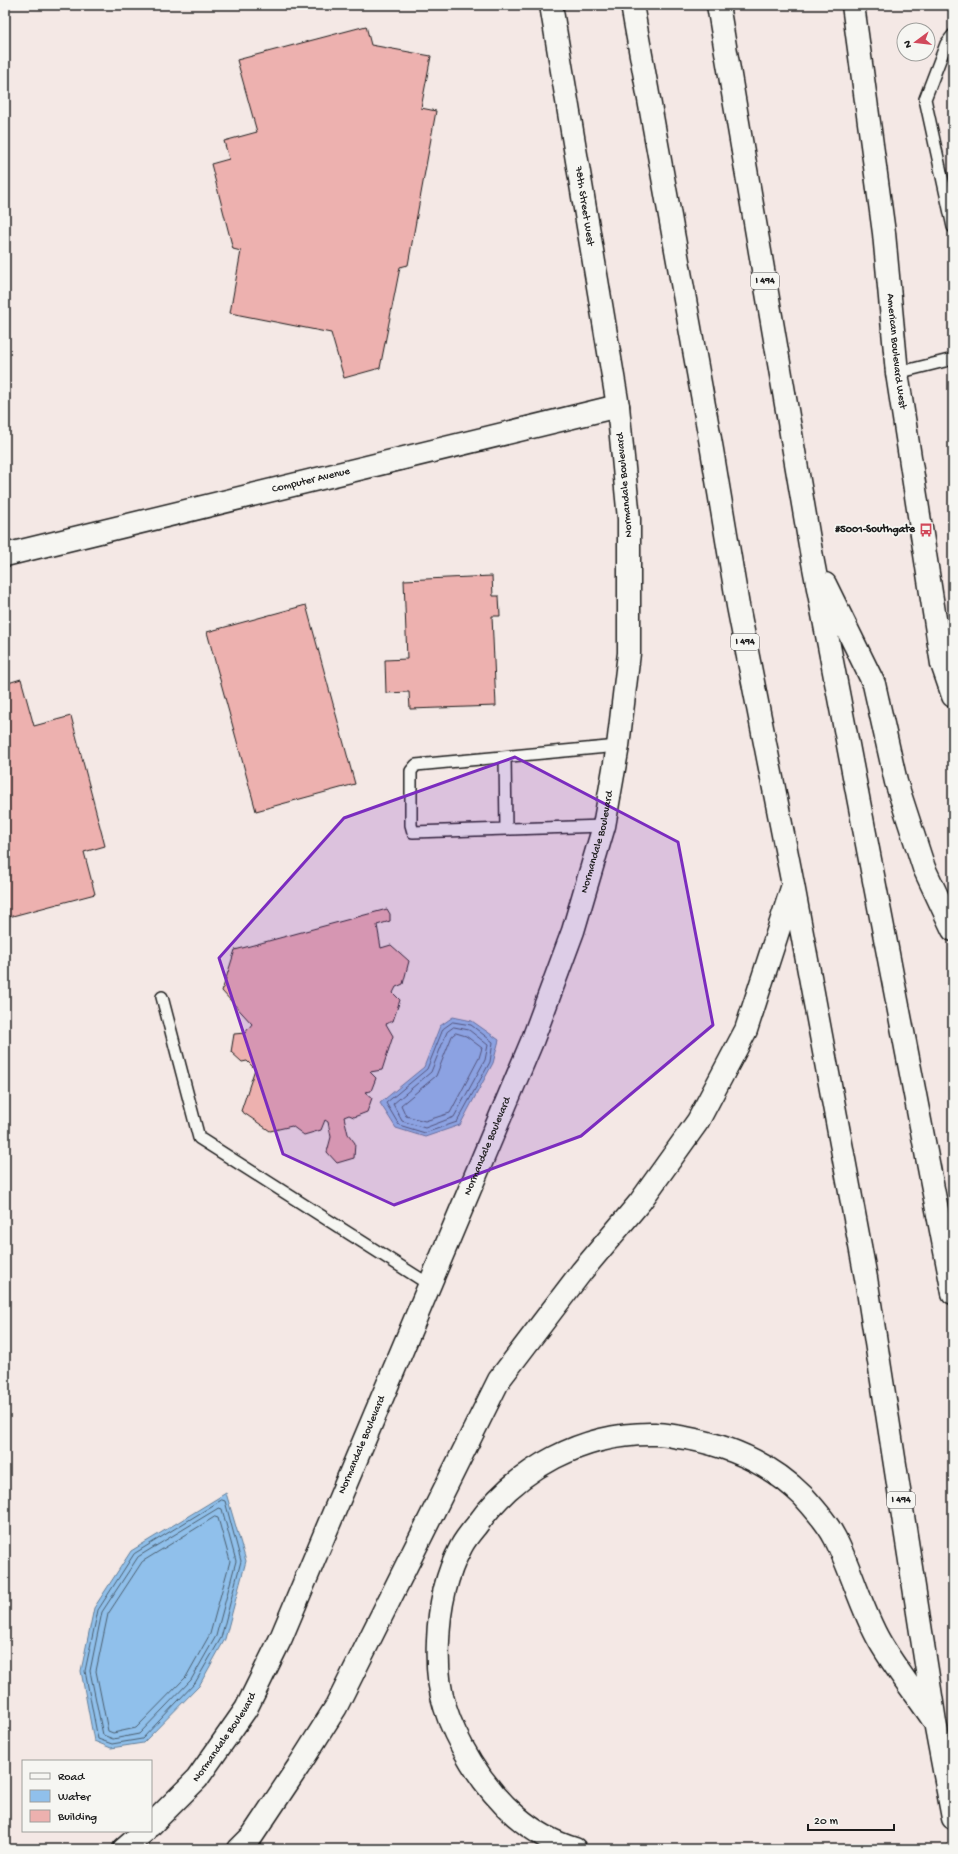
<svg xmlns="http://www.w3.org/2000/svg" width="958" height="1854" font-family="'Gochi Hand',sans-serif">
	<rect width="100%" height="100%" fill="#f4e8e5"/>
	<filter id="ink" filterUnits="userSpaceOnUse"><feTurbulence type="fractalNoise" baseFrequency=".025" numOctaves="2"/><feDisplacementMap in="SourceGraphic" scale="8" xChannelSelector="R" yChannelSelector="G"/><feConvolveMatrix kernelMatrix="1 2 1 2 8 2 1 2 1" color-interpolation-filters="sRGB"/></filter>
	<g filter="url(#ink)">
		<path fill="#90c0eb" stroke="#627e98" d="M453,1017L472,1021L499,1040L493,1063L460,1125L425,1137L396,1128L380,1103L424,1067L440,1026Z
			M226,1493L246,1561L225,1639L199,1686L143,1743L111,1748L94,1741L81,1671L94,1608L131,1551Z"/>
		<g fill="none" stroke-linecap="round" stroke-linejoin="round">
			<path stroke="#4a5e6f" stroke-width="1" d="M453,1022L471,1025L493,1042L490,1062L457,1122L425,1133L399,1125L386,1103L427,1069L443,1029Z
				M454,1027L469,1030L488,1045L485,1060L454,1117L425,1128L402,1121L393,1104L431,1072L447,1032Z
				M456,1033L466,1036L482,1048L479,1058L450,1113L425,1121L406,1116L401,1105L436,1076L452,1036Z
				M222,1500L225,1501L241,1561L221,1638L195,1683L142,1739L112,1744L98,1739L85,1671L98,1610L134,1554Z
				M219,1508L222,1509L236,1561L216,1636L191,1680L139,1734L113,1739L103,1735L90,1671L102,1612L138,1557Z
				M215,1517L218,1518L230,1561L210,1634L186,1677L136,1728L113,1733L108,1731L96,1671L108,1614L142,1562Z"/>
		</g>
		<path fill="#edb1af" stroke="#1c1c1c" d="M366,26L371,45L431,56L421,108L436,111L408,265L400,267L380,368L344,378L331,333L230,313L241,251L233,249L211,164L229,159L224,141L257,132L237,60Z
			M492,576L493,596H499L500,616H492L496,706L410,709L409,692L386,693L385,660L407,659L404,580Z
			M306,605L355,784L256,811L207,632Z
			M21,679L34,726L71,716L105,846L84,852L95,894L5,918V684Z
			M387,909L390,914V921L377,925L381,948L391,945L409,961L403,984L396,987L393,993L400,1000L393,1021L386,1024L393,1036L382,1070L370,1072L376,1078L371,1091L365,1092L372,1098L367,1112L354,1117L349,1115L344,1117L348,1134L355,1143L354,1158L337,1163L327,1152L331,1137L328,1122L325,1120L321,1130L304,1135L292,1126L270,1131L241,1111L255,1069L247,1061L242,1062L231,1052L234,1034L245,1033L252,1024L222,991L235,950Z"/>
		<g fill="none" stroke-linecap="round" stroke-linejoin="round">
			<g stroke="#1c1c1c" stroke-width="14">
				<path id="service" d="M953,35L946,44L925,99L953,227
					M897,373L953,359
					M505,757L506,829
					M604,826L413,832L411,825V771L416,765L618,746
					M162,997L199,1138L430,1285"/>
			</g>
			<g stroke="#1c1c1c" stroke-width="25">
				<g id="tertiary">
					<path id="s1" d="M853,5L884,233L897,373L942,664L953,696"/>
					<path id="s2" d="M5,555L618,406"/>
					<path id="s3" d="M151,1825L197,1779L246,1709L281,1638L533,1039L573,931L604,826L618,746L629,653V519L618,406L551,5"/>
					<path d="M124,1849L145,1831"/>
				</g>
			</g>
			<g stroke="#1c1c1c" stroke-width="25">
				<path id="motorway" d="M632,5L712,450L738,606L793,885L866,1278L935,1722L953,1818
					M718,5L812,557L953,1293
					M825,584L874,684L896,782L924,868L953,930
					M239,1849L252,1836L298,1767L336,1707L499,1380L582,1271L640,1202L698,1121L746,1030L792,888
					M575,1849C530,1836 495,1801 471,1762C460,1744 451,1727 445,1707C438,1686 437,1662 438,1641C439,1609 446,1575 461,1547C465,1539 471,1532 476,1526C517,1468 584,1432 656,1434C666,1434 676,1437 686,1438C730,1446 772,1465 804,1497C814,1508 828,1524 835,1538C852,1571 861,1609 880,1642C895,1668 915,1693 932,1718"/>
			</g>
			<use href="#service" stroke="#f6f6f2" stroke-width="11"/>
			<use href="#tertiary" stroke="#f6f6f2" stroke-width="22"/>
			<use href="#motorway" stroke="#f6f6f2" stroke-width="22"/>
		</g>
	</g>
	<path fill="#7b2cbf" fill-opacity="0.2" stroke="#7b2cbf" stroke-width="3" stroke-linejoin="round" d="M515,757L678,842L713,1025L581,1136L394,1205L283,1154L219,958L344,818Z"/>
	<defs>
		<g id="bus-bare" transform="scale(1.08)"><path d="M-5-6H5V4H4V6H2V4H-2V6H-4V4H-5ZM-3.5-4V0h7V-4ZM-3.5 1.2v1.5H-2V1.2ZM2 1.2v1.5H3.5V1.2Z" fill="#d1495b" stroke="#f6f6f2" stroke-width="2.5" paint-order="stroke"/></g>
	</defs>
	<g fill-rule="evenodd">
		<use href="#bus-bare" x="926" y="530"/>
	</g>
	<g text-anchor="middle" dominant-baseline="central" stroke-width="3.5" stroke-linejoin="round" paint-order="stroke">
		<g fill="#f6f6f2" stroke="#5d5d5c" stroke-width="1">
			<rect x="751" y="273" width="28" height="16" rx="3"/>
			<rect x="731" y="634" width="28" height="16" rx="3"/>
			<rect x="887" y="1492" width="28" height="16" rx="3"/>
		</g>
		<g font-size="10" font-weight="bold" fill="#1c1c1c">
			<text x="765" y="281">I 494</text>
			<text x="745" y="642">I 494</text>
			<text x="901" y="1500">I 494</text>
		</g>
		<g font-size="11" fill="#1c1c1c" stroke="#f6f6f2">
			<text transform="translate(584 206) rotate(81)">78th Street West</text>
			<text stroke="none"><textPath href="#s1" startOffset="349">American Boulevard West</textPath></text>
			<text stroke="none"><textPath href="#s2" startOffset="315">Computer Avenue</textPath></text>
			<text transform="translate(625 485) rotate(-95)">Normandale Boulevard</text>
			<text stroke="none"><textPath href="#s3" startOffset="1087">Normandale Boulevard</textPath></text>
			<text stroke="none"><textPath href="#s3" startOffset="763">Normandale Boulevard</textPath></text>
			<text stroke="none"><textPath href="#s3" startOffset="439">Normandale Boulevard</textPath></text>
			<text stroke="none"><textPath href="#s3" startOffset="115">Normandale Boulevard</textPath></text>
		</g>
		<g font-size="11" font-weight="bold" fill="#1c1c1c" stroke="#f6f6f2" text-anchor="end">
			<text x="915" y="530">#5001-Southgate</text>
		</g>
	</g>
	<rect width="958" height="1854" fill="none" stroke="#f6f6f2" stroke-width="20"/>
	<rect x="10" y="10" width="938" height="1834" fill="none" stroke="#1c1c1c" stroke-width="1.5" filter="url(#ink)"/>
	<rect x="22" y="1760" width="130" height="72" fill="#f6f6f2" stroke="#9f9f9c"/>
	<rect x="30" y="1773" width="20" height="6" fill="#f6f6f2" stroke="#9f9f9c"/>
	<text x="58" y="1780" font-size="12" fill="#1c1c1c">Road</text>
	<rect x="30" y="1790" width="20" height="12" fill="#90c0eb" stroke="#9f9f9c"/>
	<text x="58" y="1800" font-size="12" fill="#1c1c1c">Water</text>
	<rect x="30" y="1810" width="20" height="12" fill="#edb1af" stroke="#9f9f9c"/>
	<text x="58" y="1820" font-size="12" fill="#1c1c1c">Building</text>
	<g transform="translate(916 42) rotate(255)"><circle r="19" fill="#f6f6f2" stroke="#9f9f9c"/>
	<path d="M0-3L7 15L0 10L-7 15Z" fill="#d1495b"/>
	<text y="-6" font-size="11" font-weight="bold" text-anchor="middle" fill="#1c1c1c">N</text>
	</g>
	<path d="M808 1824v6h86v-6" fill="none" stroke="#1c1c1c" stroke-width="2"/>
	<text x="814" y="1824" font-size="12" fill="#1c1c1c" stroke="#f6f6f2" stroke-width="3" paint-order="stroke">20 m</text>
</svg>
